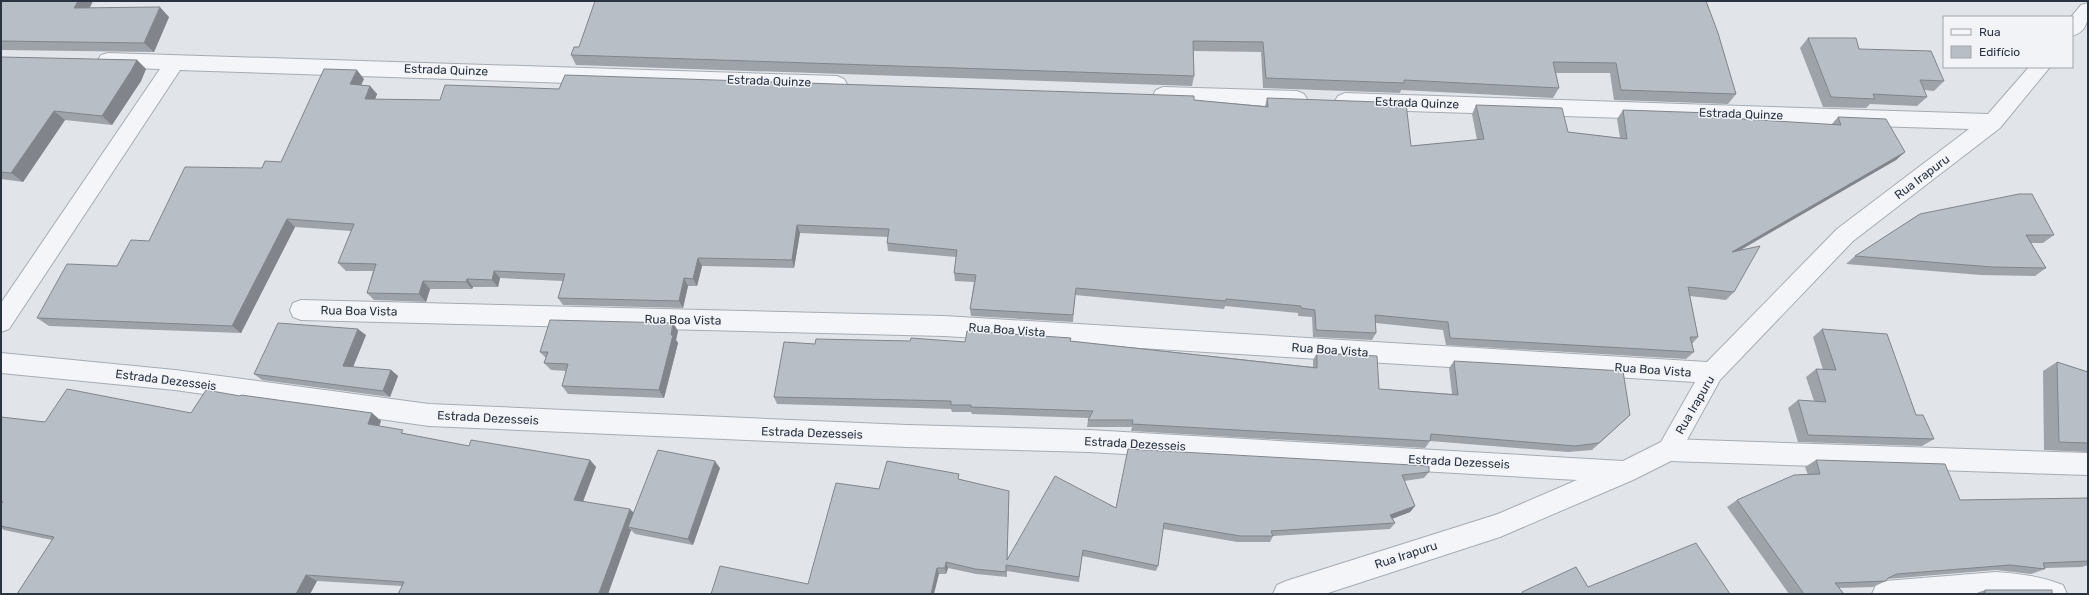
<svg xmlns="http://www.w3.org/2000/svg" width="2089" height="595" font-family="Rubik,sans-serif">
	<rect width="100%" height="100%" fill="#e1e5ea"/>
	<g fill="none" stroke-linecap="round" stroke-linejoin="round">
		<g stroke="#a6acb4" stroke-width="2">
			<path id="lane" d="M1669,439L2088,453V475L1669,461L1661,458L1657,450L1661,442Z"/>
		</g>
		<g stroke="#a6acb4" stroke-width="2">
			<path id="street" d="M2088,3C2088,18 2089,31 2072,36L2071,17L2081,5Z
				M108,53L837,76L844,79L847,84L844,89L837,92L180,70L9,329L1,332V303L160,69L108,67L101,65L98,60L101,55Z
				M2029,67H2050L2000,128L1853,241L1720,380L1677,458L1633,480L1500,537L1325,594H1273L1277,585L1286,581L1498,514L1577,480L1089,452L907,447L429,426L175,390L1,373V353L175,370L429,404L907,425L1089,430L1623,461L1661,442L1695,382L944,336L301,320L293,317L290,310L293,303L301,300L944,316L1707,362L1837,229L1969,129L1345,109L1338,106L1335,101L1338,96L1345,93L1988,114Z
				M1163,87L1297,91L1304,94L1307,99L1304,104L1297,107L1163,103L1156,100L1153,95L1156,90Z
				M1996,572C2020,574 2041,576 2063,585L2067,594H1872L1876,585L1885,581Z"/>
		</g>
		<use href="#lane" fill="#f4f5f8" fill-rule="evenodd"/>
		<use href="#street" fill="#f4f5f8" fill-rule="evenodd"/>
	</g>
	<path fill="#9ea3aa" d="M1,1H93L90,8L169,17L154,52L1,50Z
		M1706,1L1736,94L1728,104L1614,100L1610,73H1556L1559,88L1553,98L1401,90L1400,93L1263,88L1261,52L1193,51L1194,76L1192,86L576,65L571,55L579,47Z
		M1808,38L1859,49L1944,81L1934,91L1924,90L1927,97L1917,106L1870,104L1866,108L1823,107L1800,48Z
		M1,57L137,60L146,69L141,81L112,125L65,120L23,182L1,179Z
		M364,79L361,85L370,86L377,94L375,99L440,100L559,89L1194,100L1265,106L1267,98L1411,146L1477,140L1472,114L1476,105L1568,132L1620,138L1617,119L1623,110L1831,125L1838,117L1905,152L1896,160L1741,250L1734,292L1726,300L1690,296L1698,337L1692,344L1694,352L1686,359L1446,345L1443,330L1376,323V333L1372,340L1313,337L1312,317L1298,316V313L1225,306L1224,309L1075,295L1073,322L971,316L970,309L974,282L955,281L954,273L956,257L888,251L887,243L888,237L800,233L794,268L702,266L697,286H688L683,308L563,305L558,298L563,281L500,278L498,287H473L472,289H430L426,302L374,300L367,293L373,271H346L338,263L351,231L295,227L241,333L49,326L37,318L117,266L149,241L262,168L281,162Z
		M1920,214L2054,235L2043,243H2031L2046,268L2035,276L1981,275L1846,264L1855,256Z
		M673,323L678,331L676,340L678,343L664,398L568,394L562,386L566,371L551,370L544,363L546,358L540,352Z
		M1822,329L1916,415L1934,439L1922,446L1798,442L1788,408L1798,400L1814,401L1806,377L1816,369L1823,370L1813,337Z
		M366,335L353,367L391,370L398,376L390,397L262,380L254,374Z
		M1071,341L1313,367V360L1317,353L1379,389L1452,394L1449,368L1454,361L1630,415L1592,450L1568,452L1430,441L1425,448L1131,431L1132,427H1087L1088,420L1089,418L972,414L971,412H952L951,409L777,404L774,397L815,344Z
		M2057,362L2088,372V452L2044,450L2043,371Z
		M240,396L372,413L381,421L379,426L407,434L469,446L590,460L596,467L583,501L634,513L720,468L693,545L635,534L631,530L608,594H398L402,586L317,581L310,594H17L52,540L4,530L1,528V417L45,422L191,413Z
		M1816,460L1960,500L2088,498V565L2082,567L2045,568V569L2031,574L1996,570L1887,579L1886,581L1873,587L1839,588L1844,594H1789L1727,507L1737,500L1808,475L1805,467Z
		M1429,472L1424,478L1404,481L1415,506L1410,512L1392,519L1395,523L1390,529L1273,536L1270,542H1237L1163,529L1158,566L1156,571L1082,556L1079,582L1007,571V577L976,574L948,568L946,574H939L808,584L879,489L960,479L1009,497L1007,559L1116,508Z
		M1985,590L2052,594H1974Z"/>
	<path fill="#81858b" d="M78,1H93L84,17L74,8Z
		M160,7L169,17L154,52L144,43Z
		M137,60L146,69L141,81L112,125L102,116Z
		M357,70L364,79L357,93L350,84Z
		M370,86L377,94L372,108L365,99Z
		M54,111L65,120L23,182L11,173Z
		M1905,152L1896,160L1724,259L1732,252Z
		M287,219L295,227L241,333L232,326Z
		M797,225L800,233L794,268L792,260Z
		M698,258L702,266L697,286L693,279Z
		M494,271L500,278L498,287L492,280Z
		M684,278L688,286L683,308L679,301Z
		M467,279L473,287L472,289L466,282Z
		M423,281L430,289L426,302L419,294Z
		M673,323L678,331L676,340L678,343L664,398L659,390Z
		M358,329L366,335L351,372L343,366Z
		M391,370L398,376L390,397L383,391Z
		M372,413L381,421L377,432L368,424Z
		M590,460L596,467L581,507L574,500Z
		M715,461L720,468L693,545L688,539Z
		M1009,491V497L1007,566V560Z
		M1415,506L1410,512L1386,521L1390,515Z
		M630,509L636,515L628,527L631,530L608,594H600L599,593Z
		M946,562L948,568L946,574L945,568Z
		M937,568L939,574L934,594H931Z
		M306,575L317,581L310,594H296Z"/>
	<path fill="#b8bec6" stroke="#81858b" d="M1,1H78L74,8L160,7L144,43L1,41Z
		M595,1H1706L1718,33L1736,94L1621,90L1616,63L1553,62L1559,88L1404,80V83L1266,78L1263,42L1193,41L1194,76L571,55L574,47H579Z
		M1808,38H1856L1859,49L1931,51L1944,81L1920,80L1927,97L1873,94L1875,99L1831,97Z
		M1,57L137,60L131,71L102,116L54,111L11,173L1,172Z
		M324,69L357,70L350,84L370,86L365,99L440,100L445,85L559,89L565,75L1194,96V100L1268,107L1267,98L1406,103L1411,146L1484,139L1476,105L1562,108L1568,132L1627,139L1623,110L1741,114L1742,119L1841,125L1838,117L1886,119L1905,152L1732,252L1760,246L1734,292L1688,287L1698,337H1690L1694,352L1450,338L1448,322L1375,315L1376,333L1316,330L1315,310L1301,308V306L1226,299V301L1076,288L1073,315L970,309L976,275L954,273L957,250L887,243L889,229L797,225L792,260L698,258L693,279L684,278L679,301L558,298L565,274L494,271L492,280L467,279L466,282L423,281L419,294L367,293L376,264L338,263L354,224L287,219L232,326L37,318L67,264L117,266L131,240L149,241L185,167L262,168L265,161L281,162Z
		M2019,194H2032L2054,235H2026L2046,268L1992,267L1855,256L1920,214Z
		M550,320L673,323L671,335H673L659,390L562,386L568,364L544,363L548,352H540Z
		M278,323L358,329L343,366L391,370L383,391L254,374Z
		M1822,329L1887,334L1916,415H1923L1934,439L1808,435L1798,400L1826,402L1816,369L1836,370Z
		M967,331L1071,338L1070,341L1317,368V353L1377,356L1379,389L1458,395L1454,361L1623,371L1630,415L1599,443L1575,446L1431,434L1430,441L1132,424L1133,420H1088L1093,411L971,407V405H951V401L774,397L784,342L815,344L816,339L910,341L911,338L965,342Z
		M2057,362L2088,372V443L2059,442Z
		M67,389L191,413L206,390L240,396L241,395L372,413L368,424L403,430L401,433L469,446L471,440L590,460L574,500L630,509L599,593L602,594H398L404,582L306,575L296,594H17L54,537L1,526V504L3,502H1V417L45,422Z
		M1128,449L1429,466V472L1402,475L1415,506L1390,515L1395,523L1271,531L1273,536H1240L1164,523L1158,566L1083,550L1079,577L1006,565V572L975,569L946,562L945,568H937L931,594H711L720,566L808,584L836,483L879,489L887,461L959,474L958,479L1009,491L1007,560L1055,476L1116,508Z
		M658,450L715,461L688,539L628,527Z
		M1816,460L1945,464L1960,500L2088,498V561L2043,563L2045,569L2010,565L1897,574L1888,578L1886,581L1835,583L1844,594H1804L1737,500L1794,475L1820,474Z
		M1696,543L1730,594H1523L1522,592L1576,567L1588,587Z
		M1985,590H2052V594H1985Z"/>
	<g text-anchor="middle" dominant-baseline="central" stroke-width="3" stroke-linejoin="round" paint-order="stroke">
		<g font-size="12" fill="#293341" stroke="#f1f3f7">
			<text transform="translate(446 70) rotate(2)">Estrada Quinze</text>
			<text transform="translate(769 81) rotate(2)">Estrada Quinze</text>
			<text transform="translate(1417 103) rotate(2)">Estrada Quinze</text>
			<text transform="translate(1741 114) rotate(2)">Estrada Quinze</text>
			<text transform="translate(1922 177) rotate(-37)">Rua Irapuru</text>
			<text transform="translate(359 311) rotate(1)">Rua Boa Vista</text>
			<text transform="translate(683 320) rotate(1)">Rua Boa Vista</text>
			<text transform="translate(1007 330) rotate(4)">Rua Boa Vista</text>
			<text transform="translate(1330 350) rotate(4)">Rua Boa Vista</text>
			<text transform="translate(1653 370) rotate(4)">Rua Boa Vista</text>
			<text transform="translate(166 380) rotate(7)">Estrada Dezesseis</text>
			<text transform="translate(1695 405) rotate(-60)">Rua Irapuru</text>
			<text transform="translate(488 418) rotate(3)">Estrada Dezesseis</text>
			<text transform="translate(812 433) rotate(2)">Estrada Dezesseis</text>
			<text transform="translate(1135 444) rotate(3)">Estrada Dezesseis</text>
			<text transform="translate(1459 462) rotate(3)">Estrada Dezesseis</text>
			<text transform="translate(1406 555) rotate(-18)">Rua Irapuru</text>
		</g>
	</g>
	<rect width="2089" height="595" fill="none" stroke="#293341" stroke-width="4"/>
	<rect x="1943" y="16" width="130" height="52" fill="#f1f3f7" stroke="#a1a6ae"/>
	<rect x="1951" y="29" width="20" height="6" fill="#f4f5f8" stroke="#a1a6ae"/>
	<text x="1979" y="36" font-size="12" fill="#293341">Rua</text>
	<rect x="1951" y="46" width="20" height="12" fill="#b8bec6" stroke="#a1a6ae"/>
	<text x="1979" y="56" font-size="12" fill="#293341">Edifício</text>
</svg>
